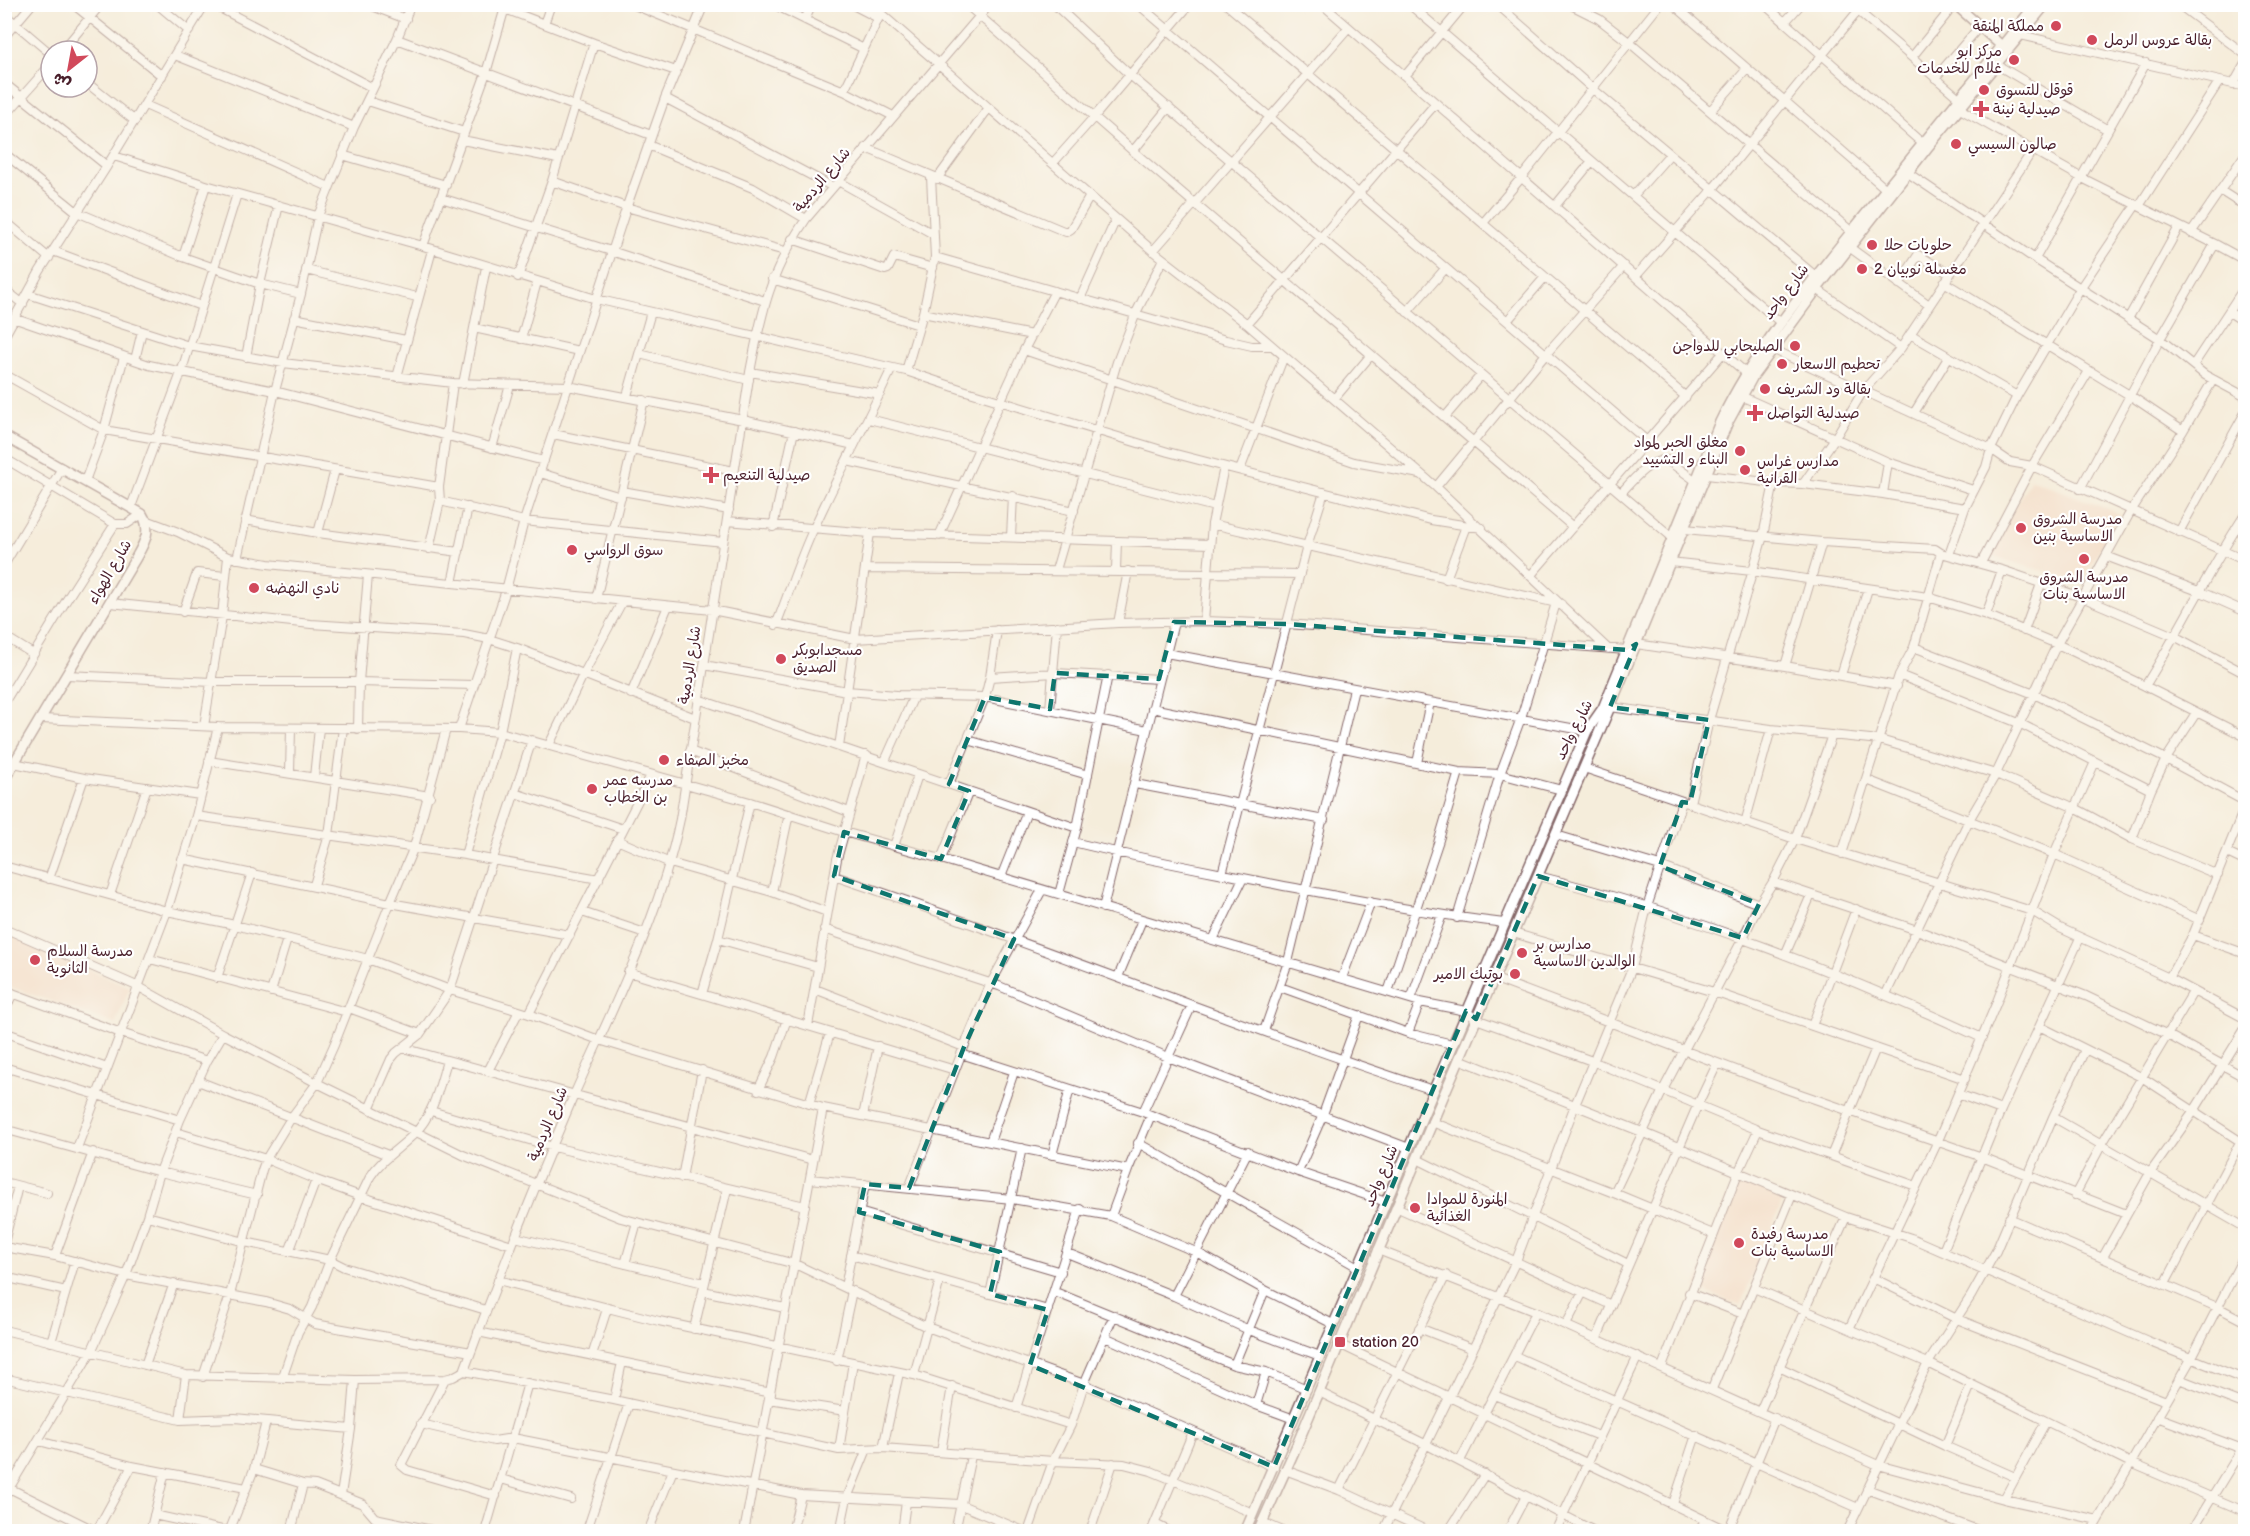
<svg xmlns="http://www.w3.org/2000/svg" width="2250" height="1536" font-family="'Balsamiq Sans','Playpen Sans Arabic',sans-serif">
	<rect width="100%" height="100%" fill="#fff"/>
	<filter id="ink" filterUnits="userSpaceOnUse"><feTurbulence type="fractalNoise" baseFrequency=".0167" numOctaves="2"/><feDisplacementMap in="SourceGraphic" scale="12" xChannelSelector="R" yChannelSelector="G"/><feConvolveMatrix kernelMatrix="1 2 1 2 8 2 1 2 1" color-interpolation-filters="sRGB"/></filter>
	<filter id="wash" filterUnits="userSpaceOnUse"><feTurbulence type="fractalNoise" baseFrequency=".008" numOctaves="4" result="noise"/><feDisplacementMap in="SourceGraphic" scale="24" xChannelSelector="R" yChannelSelector="G"/><feGaussianBlur stdDeviation="1.35" result="paint"/><feColorMatrix in="noise" values="0 0 0 0 0 0 0 0 0 0 0 0 0 0 0 0 0 1.4 0 .05"/><feComposite in="paint" operator="in"/></filter>
	<g filter="url(#wash)">
		<rect width="100%" height="100%" fill="#f5eddb"/>
		<path fill="#f3d4bf" d="M2031,479L2120,514L2081,582L1989,555Z
			M5,933L130,987L115,1024L5,985Z
			M1739,1179L1784,1198L1740,1306L1695,1287Z"/>
	</g>
	<g filter="url(#ink)">
		<g fill="none" stroke-linecap="round" stroke-linejoin="round">
			<g stroke="#866769" stroke-width="10">
				<path id="minor" d="M73,4L162,76
					M157,4L189,31
					M212,4L373,88
					M367,4L406,19
					M492,4L594,43L676,71
					M632,4L844,91L893,116
					M773,4L864,49
					M851,4L878,18
					M870,4L1153,251L1247,324L1436,487L1608,649
					M966,4L1133,151L1573,527
					M1054,4L1130,75L1673,538
					M1138,4L1647,441
					M1226,4L1686,397
					M1322,4L1746,373
					M1409,4L1781,323
					M1497,4L1593,89L1819,279
					M1569,4L1599,19L1630,43L1852,232
					M1673,4L1886,189
					M1764,4L1922,143
					M1850,4L1959,98
					M2178,4L2246,55
					M4,14L51,54
					M805,20L812,4
					M1785,22L1801,4
					M544,24L551,4
					M2016,34L2246,87
					M4,37L32,4
					M397,39L651,135
					M62,51L101,4
					M175,55L354,127
					M1912,57L1955,4
					M1992,62L2108,130
					M1405,76L1465,4
					M1935,78L1980,26
					M4,83L107,166
					M87,83L135,121
					M2233,85L2246,62
					M844,91L881,13
					M665,98L833,187
					M368,101L464,132
					M145,105L329,187
					M1960,109L2082,178L2215,244L2246,261
					M1711,110L1747,69
					M4,117L51,64
					M462,140L558,159
					M648,145L753,188L806,219
					M866,148L1066,232L1071,229L1090,196
					M1133,151L1169,107
					M4,153L77,212L183,257L260,284L301,294
					M342,155L446,185
					M114,156L206,185L423,246L596,299L906,371L963,390L1168,452L1431,520L1482,528
					M1053,163L1094,117L1190,4
					M1908,173L2035,259L2160,339L2205,375L2246,397
					M937,179L988,109
					M552,181L626,207L785,251
					M838,181L933,234
					M2221,191L2246,207
					M1633,196L1670,154
					M441,198L611,251L765,301
					M1555,206L1592,161
					M2139,206L2219,82
					M4,220L49,258
					M1483,223L1522,177L1660,4
					M2191,233L2246,153
					M792,239L885,270L888,269L894,257L933,268
					M423,246L486,73L506,4
					M1849,247L1929,305
					M53,251L201,306
					M1153,251L1348,28
					M183,257L206,185
					M935,257L1226,340L1252,346H1272
					M2035,259L2146,63
					M306,270L417,297
					M1636,276L1712,190L1858,11
					M518,277L552,181L594,43
					M772,279L919,325
					M1944,282L2131,396L2183,431
					M1899,284L1918,255L1950,274
					M1814,287L1901,348
					M4,289L23,304
					M28,294L189,346L283,363L453,383L568,386L743,420L854,445
					M1080,299L1116,219
					M1407,312L1445,269
					M2229,312L2246,323
					M923,313L1032,335
					M294,318L406,340
					M16,319L149,365L275,391L544,461
					M2128,319L2179,227
					M1507,321L1545,277
					M1247,324L1436,103
					M474,328L579,351
					M1910,334L2017,396
					M4,337L40,271L107,166L205,4
					M521,339L537,282
					M1772,349L1991,449L2010,462L2032,466L2246,561
					M1024,350L1354,462L1420,474
					M639,354L749,380
					M246,357L260,284L279,205
					M135,360L142,331
					M2194,364L2246,285
					M906,371L923,313L935,257L931,177
					M750,372L880,394
					M4,374L104,430L439,487
					M397,377L432,250
					M463,384L486,267
					M627,396L651,312
					M1741,396L1888,462L1973,490
					M1334,399L1371,355
					M1914,413L1948,358
					M1445,417L1481,375
					M869,419L1215,507
					M553,434L734,471
					M492,448L510,385
					M4,458L115,524H127L142,514
					M847,461L1074,511
					M1240,470L1284,356
					M540,473L621,497
					M1707,475L1774,483L1803,484L1883,494L1965,508
					M85,481L104,430L124,357
					M1803,484L1835,438L1863,391L1901,348L2033,150
					M1436,487L1546,354L1624,266
					M2080,489L2160,339L2215,244
					M622,491L729,510
					M1621,493C1631,482 1651,458 1667,460L1696,481
					M1883,494L1888,462
					M440,501L524,521L723,542
					M131,507L181,373L237,194
					M146,520L178,532L228,557L268,564L712,610L855,639L1118,623L1204,621L1287,624L1627,650L1636,644L1785,666L1897,686
					M245,520L318,533L459,552
					M727,521L870,533L1210,544
					M1212,524L1561,604
					M773,527L794,431
					M1685,529L1822,542L1935,549L1941,553L2002,570L2084,598L2176,637L2246,674
					M2179,532L2246,411
					M318,533L335,470
					M939,536L1024,350L1055,291
					M1011,537L1013,496
					M429,549L440,501L439,487L453,383
					M1949,555L1965,508L1986,467L1991,449L2017,396L2081,287L2136,205
					M2106,556L2201,592L2246,612
					M237,559L275,391L301,294L318,216L354,127L397,39L411,4
					M1670,562L1752,571L1928,597L1986,615L2057,644L2145,686L2246,737
					M1981,563L2032,466L2089,371
					M4,565L62,468
					M865,569L1300,574
					M1056,570L1117,362L1136,313L1163,259
					M1116,570L1117,541
					M1531,575L1723,353
					M1446,579L1466,526
					M452,583L468,507
					M596,599L644,400
					M110,603L311,624L464,634L489,639L517,648L695,718
					M183,612L197,573L225,576
					M1986,615L2002,570
					M1204,621L1212,524L1224,467
					M1118,623L1128,571
					M776,625C789,593 799,560 813,530C838,475 867,422 892,368
					M2024,631L2041,584
					M4,636L33,654
					M1914,647L2034,694L2166,759L2246,802
					M1166,653L1587,731
					M704,665L847,691L897,695L985,697L1147,730
					M1785,666L1822,542
					M67,675L212,682H359L473,685
					M1841,675L1868,589
					M1899,675L2021,724L2151,790
					M990,677L1055,673L1159,679
					M2145,686C2181,629 2209,569 2246,513
					M631,694L668,606
					M698,699L1077,828
					M4,703L69,596L115,524
					M1610,707L1771,729L1880,740L1996,774L2075,808L2132,839L2218,875
					M1152,708L1459,772L1500,774L1562,790
					M1050,709L1057,626
					M41,719L218,727L459,729L500,732L750,802L844,832L941,859L1420,1002L1466,1011L1476,1019L1592,1061L1758,1130L1916,1186
					M204,726L222,616L228,557
					M358,729L359,682L368,575
					M459,729L506,590L524,521L629,200L665,98L704,4
					M968,740L1088,775
					M549,745L583,675L622,602
					M839,747L870,533
					M690,751L849,812
					M209,761L430,796
					M885,761L914,696
					M14,763L84,778L200,795
					M1417,763L1430,702
					M1584,768L1795,839L2032,911L2060,928L2169,978L2246,1019
					M290,773L291,728
					M314,777L319,728
					M1867,780L2054,854L2200,920
					M949,784L985,697L990,677L997,630
					M1135,784L1324,820
					M515,793L623,829
					M1690,803L1709,720L1763,536L1774,483
					M196,816L465,855L599,879
					M1745,823L1771,729
					M1556,835L1660,866L1759,904
					M2132,839L2151,790L2166,759L2196,713
					M617,840L670,863L772,892L827,912
					M1073,842C1141,859 1210,871 1279,885C1353,899 1428,914 1504,923
					M894,846L918,775
					M2227,853L2246,862
					M1842,854L1899,675L1914,647L1941,553
					M465,855L500,732L517,648
					M182,859L390,903L570,935
					M941,859L969,791
					M4,866L167,911L235,925L368,959L450,990L529,1014L599,1040L823,1108L1128,1170
					M1222,874L1307,546L1324,492
					M834,876C1035,943 1231,1024 1433,1090
					M1538,876C1691,914 1838,972 1982,1038
					M1001,877L1027,812
					M49,879L84,778
					M1773,882L1917,930L2086,996L2168,1035L2246,1078
					M314,885L329,835L343,728
					M772,892L789,814
					M1059,894L1077,828L1108,675
					M110,895L147,787
					M1103,908L1174,622
					M582,912L645,933
					M1457,918L1500,774L1521,718L1556,603
					M4,928L139,987L223,1034L317,1083L463,1155L621,1218L795,1264L927,1327L1084,1384L1274,1467
					M824,929L999,986L1168,1057L1409,1148
					M1513,933L1714,992L1965,1079
					M2193,935L2246,954
					M718,939L818,967
					M1213,940L1243,878
					M1785,955L1811,895
					M150,959L347,1012
					M628,972L955,1070
					M1118,977L1142,920
					M217,978L252,873
					M1342,978L1371,902
					M1493,978L1786,1089L1982,1157L2126,1214
					M2169,978L2193,935L2246,804
					M1280,987L1408,1033L1452,1044
					M815,989L964,1047
					M4,990L121,1033L207,1061
					M271,992L287,939
					M1388,992L1438,843L1459,772
					M702,994L718,939L750,802
					M1886,994L1969,820L1996,774L2057,644L2131,511L2183,431L2213,380
					M1411,999L1442,915
					M349,1008L420,1034
					M4,1012L13,993
					M529,1014L651,775
					M808,1026L837,859L866,755
					M1812,1026L1856,909
					M2041,1027L2143,1078L2246,1145
					M1264,1031L1288,962L1354,689
					M4,1032L107,1068
					M1408,1033L1420,1002
					M403,1048L813,1160
					M961,1054L1143,1112L1298,1172L1386,1202
					M1459,1059L1642,1132L1846,1217L1911,1238L2150,1342L2246,1380
					M4,1067L180,1120
					M488,1071L519,1011
					M198,1081L388,1155
					M758,1090L774,1057L787,1019
					M1958,1094L2001,1110
					M809,1104L830,1033
					M369,1109L391,1059L396,1053L420,1034L450,990L532,740
					M431,1111L553,1147L805,1206
					M1143,1112L1192,1005
					M863,1116L878,1046
					M2053,1117L2246,1228
					M1432,1122L1614,1193L1713,1234
					M4,1129L160,1172L257,1195
					M176,1132L266,1159L316,1180L360,1196L512,1245
					M990,1142L1014,1072
					M1138,1143L1358,1267
					M77,1148L167,911L196,816L218,727
					M1052,1155L1070,1089
					M1831,1156L1876,1048
					M1417,1159L1628,1264
					M1298,1172L1322,1117L1359,1015
					M682,1178L702,1070
					M810,1179L1012,1199L1111,1216L1196,1252L1265,1290L1333,1324
					M4,1182L47,1193
					M909,1188L964,1047L991,983L1042,890
					M1614,1193L1663,1090L1743,938L1759,904L1773,882L1795,839L1832,735
					M2075,1195L2102,1144L2193,992
					M1396,1207L1611,1305
					M859,1212L1061,1272
					M147,1216L245,1242L330,1260L344,1267L486,1310
					M1111,1216L1128,1170L1151,1115
					M2009,1218L2217,1307L2246,1322
					M515,1237L704,1283
					M4,1243L18,1186
					M4,1247L55,1256L126,1275L266,1302L290,1309L315,1324L471,1352
					M1378,1250L1536,1312L1878,1465L2004,1499L2098,1520
					M1943,1251L2001,1110L2080,938
					M289,1252L316,1180
					M1067,1253L1174,1296L1249,1330L1320,1356
					M851,1255L1048,1310
					M55,1256L93,1152
					M2103,1257L2150,1173L2194,1111L2246,1027
					M625,1264L637,1222
					M4,1277L66,1291
					M1873,1278L1957,1319L2166,1401
					M498,1280L659,1321L914,1375L1071,1425
					M2165,1284L2240,1142
					M845,1287L865,1184
					M1754,1288L1928,1363L2131,1463L2246,1512
					M703,1291L785,1308
					M1055,1292L1234,1365L1266,1372L1307,1389
					M1689,1293L1743,1314
					M990,1294L1022,1148
					M1174,1296L1248,1151
					M1566,1325L1583,1292
					M1419,1328L1473,1349
					M694,1329L727,1189
					M1849,1329L1937,1143L1996,1004L2054,854L2095,762
					M4,1330L186,1375L355,1380L445,1379L453,1377L464,1371L614,1400L839,1450L883,1448L1053,1461L1124,1464L1151,1471L1253,1513
					M478,1332L771,1393
					M1105,1337L1256,1405L1294,1419
					M1597,1338L1698,1104L1717,1064
					M51,1342L75,1261
					M1339,1344L1730,1532
					M592,1356L607,1309
					M1515,1356L1858,1508
					M837,1361L852,1291
					M145,1365L174,1283
					M1234,1365L1265,1290
					M1662,1367L1738,1173L1758,1130
					M1779,1367L1945,1446L2015,1477
					M464,1371C498,1278 535,1186 574,1095C614,1005 660,916 680,819L750,372C762,310 770,272 806,219L990,4
					M914,1375L940,1280
					M203,1377L230,1295L262,1170L266,1159L291,1118L317,1083L334,1045L390,903L414,847L446,729
					M4,1378L180,1420L235,1418L351,1429
					M282,1379L298,1332L312,1307L330,1260L370,1177C381,1159 399,1149 414,1134C434,1114 439,1087 447,1061
					M445,1379L401,1465L407,1470L496,1496
					M2179,1379L2246,1405
					M1712,1389L1792,1195
					M1319,1392L1427,1445L1596,1532
					M1494,1395L1599,1436
					M769,1399L845,1411
					M614,1400L622,1362
					M1256,1405L1266,1372
					M1016,1408L1080,1209
					M1760,1411L1846,1217
					M2157,1417L2245,1450
					M180,1420L186,1375
					M421,1424L494,1441L513,1438L801,1495L959,1504L1026,1532
					M39,1441L132,1466L246,1488
					M1945,1446L1971,1385
					M883,1448L899,1373
					M839,1450L853,1362
					M941,1452L952,1386
					M1460,1461L1536,1312
					M254,1469L303,1484
					M1285,1470L1339,1490L1430,1532
					M501,1479L571,1499
					M9,1488L96,1531
					M1867,1489L1983,1532
					M1339,1490L1446,1275
					M341,1495L351,1429L355,1380
					M4,1497L91,1352L126,1275L147,1216L160,1172L180,1120L207,1061L223,1034
					M2004,1499L2045,1423
					M1673,1504L1696,1435
					M154,1515L231,1532
					M1262,1522L1285,1532
					M1155,1524L1171,1532
					M587,1530L629,1403
					M1728,1531L1775,1418
					M96,1532L132,1466
					M150,1532L165,1472
					M229,1532L254,1469L266,1422
					M291,1532L303,1484L315,1485L363,1504L375,1518L441,1532
					M485,1532L528,1383
					M648,1532L673,1470
					M744,1532L823,1108
					M792,1532L801,1495
					M840,1532L847,1498L867,1449
					M902,1532L906,1502
					M955,1532L971,1456
					M1028,1532L1053,1461L1071,1425L1084,1384L1114,1315
					M1090,1532L1113,1463
					M1151,1532L1193,1432
					M1383,1532L1516,1261L1575,1105L1632,968L1647,907L1682,802
					M1448,1532L1485,1474
					M1507,1532L1526,1496
					M1555,1532L1638,1356
					M1699,1532L1705,1520
					M1847,1532L1928,1363L1971,1296L1996,1251L2053,1117L2085,1050
					M2091,1532L2191,1359L2246,1252
					M2191,1532L2246,1442"/>
			</g>
			<g stroke="#866769" stroke-width="12">
				<path id="tertiary" d="M1955,4L2005,49
					M4,436L142,514C153,532 143,545 134,561L4,780
					M1245,1532L1587,731L1603,708L1720,422C1754,352 1803,292 1852,231C1913,155 1975,80 2036,4
					M1258,1532L1296,1447L1443,1097L1610,707L1727,424L1753,376L1817,289L1927,148L2046,4"/>
			</g>
			<use href="#minor" stroke="#fff" stroke-width="8"/>
			<use href="#tertiary" stroke="#fff" stroke-width="9"/>
		</g>
	</g>
	<path d="M0 0H2250V1536H0ZM1174,622L1287,624L1627,650L1636,644L1610,707L1709,720L1690,803L1682,802L1660,866L1759,904L1743,938L1538,876L1476,1019L1466,1011L1274,1467L1030,1365L1048,1310L990,1294L1000,1252L859,1212L865,1184L909,1188L964,1047L1014,939L834,876L844,832L941,859L969,791L949,784L985,697L1050,709L1055,673L1159,679Z" fill="#f5eddb" fill-opacity=".55" fill-rule="evenodd"/>
	<path fill="none" stroke="#0f766e" stroke-width="4.5" stroke-dasharray="12 8" stroke-linejoin="round" d="M1174,622L1287,624L1627,650L1636,644L1610,707L1709,720L1690,803L1682,802L1660,866L1759,904L1743,938L1538,876L1476,1019L1466,1011L1274,1467L1030,1365L1048,1310L990,1294L1000,1252L859,1212L865,1184L909,1188L964,1047L1014,939L834,876L844,832L941,859L969,791L949,784L985,697L1050,709L1055,673L1159,679Z"/>
	<g fill="#d1495b" stroke="#fff" stroke-width="2">
		<circle cx="2056" cy="26" r="6"/>
		<circle cx="2092" cy="40" r="6"/>
		<circle cx="2014" cy="60" r="6"/>
		<circle cx="1984" cy="90" r="6"/>
		<path d="M1978 100h6v6h6v6h-6v6h-6v-6h-6v-6h6z"/>
		<circle cx="1956" cy="144" r="6"/>
		<circle cx="1872" cy="245" r="6"/>
		<circle cx="1862" cy="269" r="6"/>
		<circle cx="1795" cy="346" r="6"/>
		<circle cx="1782" cy="364" r="6"/>
		<circle cx="1765" cy="389" r="6"/>
		<path d="M1752 404h6v6h6v6h-6v6h-6v-6h-6v-6h6z"/>
		<circle cx="1740" cy="451" r="6"/>
		<circle cx="1745" cy="470" r="6"/>
		<path d="M708 466h6v6h6v6h-6v6h-6v-6h-6v-6h6z"/>
		<circle cx="2021" cy="528" r="6"/>
		<circle cx="572" cy="550" r="6"/>
		<circle cx="2084" cy="559" r="6"/>
		<circle cx="254" cy="588" r="6"/>
		<circle cx="781" cy="659" r="6"/>
		<circle cx="664" cy="760" r="6"/>
		<circle cx="592" cy="789" r="6"/>
		<circle cx="1522" cy="953" r="6"/>
		<circle cx="35" cy="960" r="6"/>
		<circle cx="1515" cy="974" r="6"/>
		<circle cx="1415" cy="1208" r="6"/>
		<circle cx="1739" cy="1243" r="6"/>
		<rect x="1334" y="1336" width="12" height="12" rx="3"/>
	</g>
	<g text-anchor="middle" dominant-baseline="central" stroke-width="4.5" stroke-linejoin="round" paint-order="stroke">
		<g font-size="15" fill="#4a1f2b" stroke="#fff" text-anchor="start">
			<text x="2044" y="26" text-anchor="end">مملكة المنقة</text>
			<text x="2104" y="40">بقالة عروس الرمل</text>
			<text x="2002" y="51" text-anchor="end">مركز ابو<tspan x="2002" dy="17">غلام للخدمات</tspan></text>
			<text x="1996" y="90">قوقل للتسوق</text>
			<text x="1993" y="109">صيدلية نينة</text>
			<text x="1968" y="144">صالون السيسي</text>
			<text x="1884" y="245">حلويات حلا</text>
			<text x="1874" y="269">مغسلة نوبيان 2</text>
			<text x="1783" y="346" text-anchor="end">الصليحابي للدواجن</text>
			<text x="1794" y="364">تحطيم الاسعار</text>
			<text x="1777" y="389">بقالة ود الشريف</text>
			<text x="1767" y="413">صيدلية التواصل</text>
			<text x="1728" y="442" text-anchor="end">مغلق الحبر لمواد<tspan x="1728" dy="17">البناء و التشييد</tspan></text>
			<text x="1757" y="461">مدارس غراس<tspan x="1757" dy="17">القرانية</tspan></text>
			<text x="723" y="475">صيدلية التنعيم</text>
			<text x="2033" y="519">مدرسة الشروق<tspan x="2033" dy="17">الاساسية بنين</tspan></text>
			<text x="584" y="550">سوق الرواسي</text>
			<text x="2084" y="577" text-anchor="middle">مدرسة الشروق<tspan x="2084" dy="17">الاساسية بنات</tspan></text>
			<text x="266" y="588">نادي النهضه</text>
			<text x="793" y="650">مسجدابوبكر<tspan x="793" dy="17">الصديق</tspan></text>
			<text x="676" y="760">مخبز الصفاء</text>
			<text x="604" y="780">مدرسه عمر<tspan x="604" dy="17">بن الخطاب</tspan></text>
			<text x="1534" y="944">مدارس بر<tspan x="1534" dy="17">الوالدين الاساسية</tspan></text>
			<text x="47" y="951">مدرسة السلام<tspan x="47" dy="17">الثانوية</tspan></text>
			<text x="1503" y="974" text-anchor="end">بوتيك الامير</text>
			<text x="1427" y="1199">المنورة للموادا<tspan x="1427" dy="17">الغذائية</tspan></text>
			<text x="1751" y="1234">مدرسة رفيدة<tspan x="1751" dy="17">الاساسية بنات</tspan></text>
			<text x="1352" y="1342">station 20</text>
		</g>
		<g font-size="15" fill="#4a1f2b" stroke="#fff">
			<text transform="translate(822 180) rotate(-50)">شارع الردمية</text>
			<text transform="translate(1786 292) rotate(-53)">شارع واحد</text>
			<text transform="translate(110 572) rotate(-60)">شارع الهواء</text>
			<text transform="translate(690 665) rotate(-81)">شارع الردمية</text>
			<text transform="translate(1574 730) rotate(-63)">شارع واحد</text>
			<text transform="translate(548 1124) rotate(-67)">شارع الردمية</text>
			<text transform="translate(1381 1176) rotate(-67)">شارع واحد</text>
		</g>
	</g>
	<rect width="2250" height="1536" fill="none" stroke="#fff" stroke-width="24"/>
	<g transform="translate(69 69) rotate(211)"><circle r="28" fill="#ffffff" stroke="#b7a5aa" stroke-width="1.5"/>
	<path d="M0-4.5L10 22L0 15L-10 22Z" fill="#d1495b"/>
	<text y="-9" font-size="16" font-weight="bold" text-anchor="middle" fill="#4a1f2b">ش</text>
	</g>
</svg>
